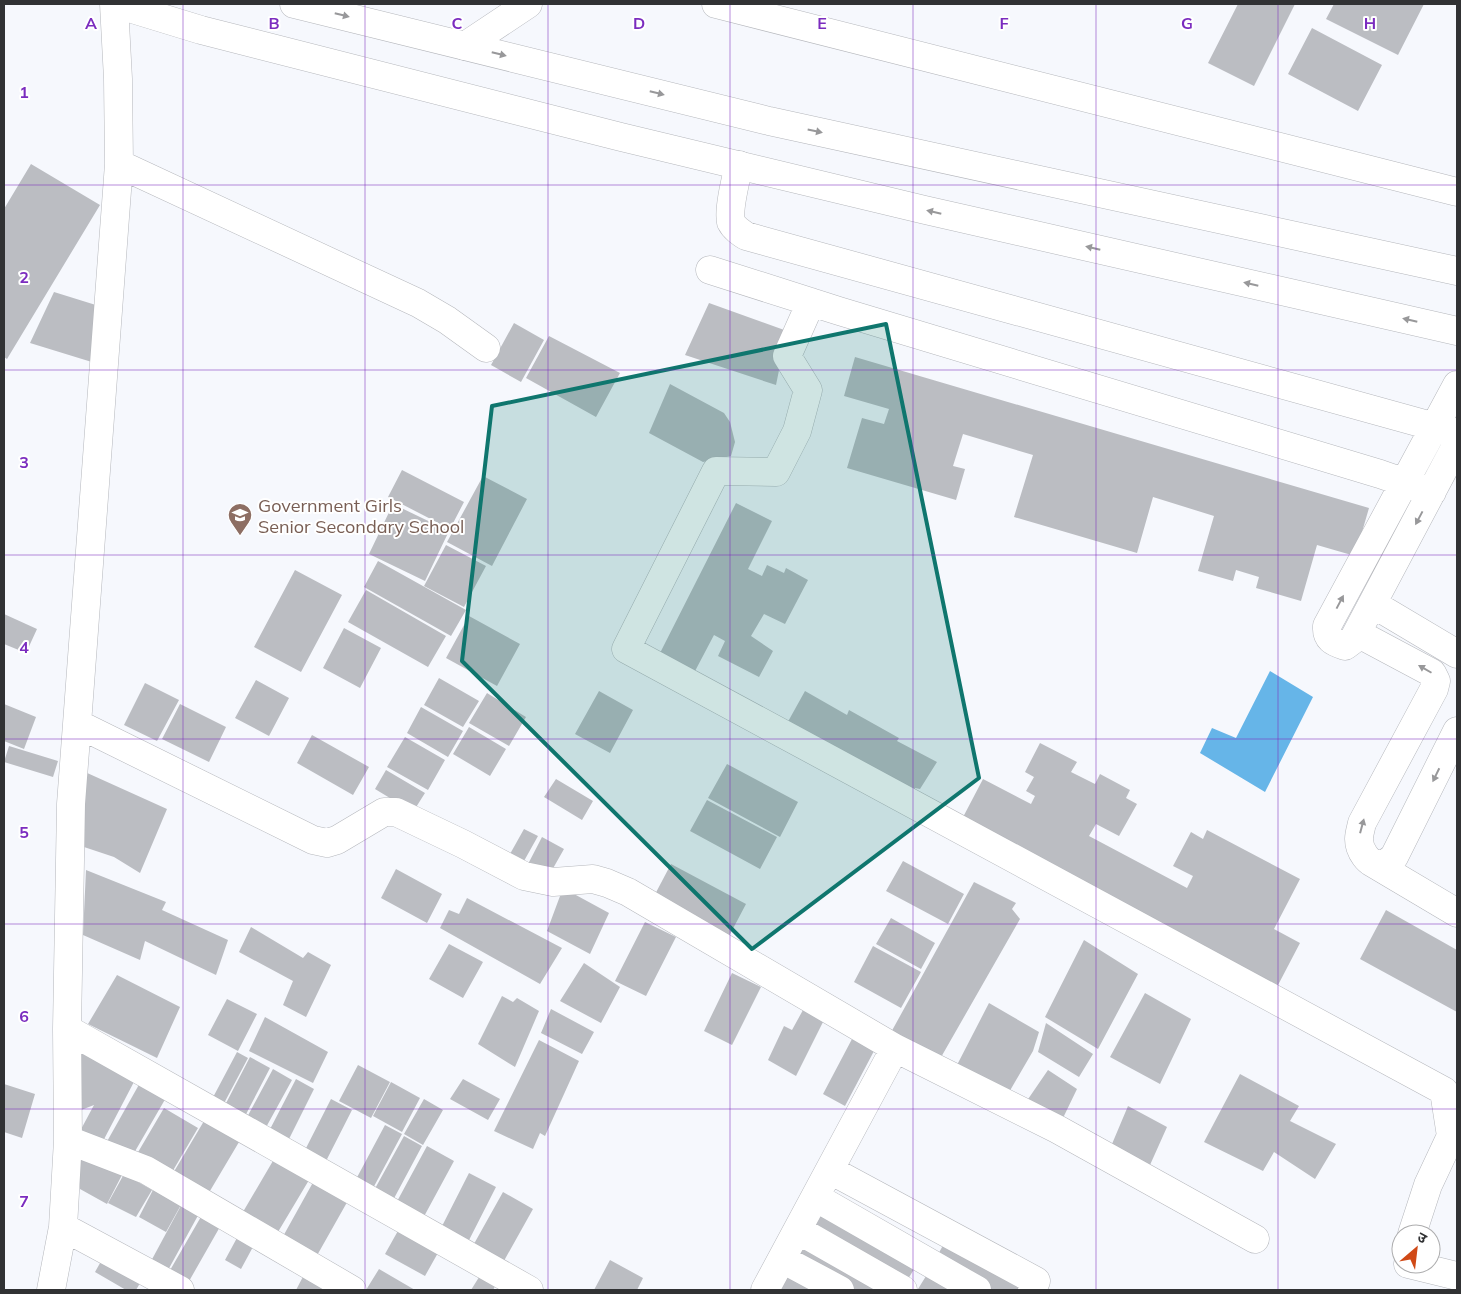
<svg xmlns="http://www.w3.org/2000/svg" width="1461" height="1294" font-family="Mulish,'Noto Sans Devanagari',sans-serif">
	<rect width="100%" height="100%" fill="#f6f8fd"/>
	<path fill="#66b5e8" d="M1270,671L1313,697L1265,792L1200,753L1212,728L1236,738Z"/>
	<path fill="#bbbdc2" d="M1238,4H1295L1254,86L1208,63Z
		M1334,4H1424L1398,55L1326,19Z
		M1312,28L1382,65L1358,111L1288,74Z
		M31,164L100,205L7,359L4,357V209Z
		M54,292L99,306L95,363L30,343Z
		M709,303L787,331L776,385L685,355Z
		M514,323L544,340L521,382L491,365Z
		M549,336L620,373L596,417L526,378Z
		M855,357L1369,508L1355,556L1317,545L1301,601L1256,588L1259,577L1236,570L1233,581L1198,571L1214,516L1153,497L1137,553L1014,517L1033,455L963,434L953,466L965,469L956,500L847,468L862,418L884,424L889,409L844,396Z
		M670,384L724,413L730,422L735,442L731,456L703,462L649,433Z
		M402,470L464,502L450,529L388,497Z
		M483,476L527,499L492,566L447,542Z
		M736,503L772,521L748,569L762,576L767,565L784,573L786,568L808,580L785,624L764,614L751,636L773,651L759,677L718,656L725,641L714,635L694,673L659,655Z
		M393,504L449,531L425,581L369,554Z
		M446,545L486,566L464,607L424,586Z
		M378,561L466,610L451,636L364,587Z
		M295,570L342,595L301,672L254,647Z
		M366,590L446,636L428,667L348,622Z
		M4,614L37,629L26,653L4,644Z
		M469,616L520,644L497,686L446,658Z
		M344,628L381,648L360,688L323,668Z
		M439,678L479,701L463,727L424,705Z
		M256,680L289,698L269,736L235,718Z
		M145,683L179,700L157,741L124,725Z
		M599,691L633,710L610,753L575,734Z
		M805,691L847,715L849,710L899,738L897,741L937,762L920,789L915,788L914,795L785,727Z
		M487,693L526,717L509,746L469,723Z
		M4,704L36,717L24,749L4,741Z
		M180,704L226,727L209,762L162,739Z
		M421,707L463,731L448,757L407,733Z
		M469,727L506,749L490,776L453,754Z
		M312,735L369,767L353,795L297,763Z
		M405,737L445,760L428,790L387,767Z
		M1040,743L1077,762L1071,772L1095,784L1100,774L1130,790L1126,798L1137,804L1119,836L1096,824L1089,836L1187,888L1193,876L1173,866L1191,832L1203,839L1207,830L1300,879L1274,929L1300,943L1277,987L961,821L983,779L1031,804L1035,796L1026,791L1034,777L1025,772Z
		M9,746L58,761L53,777L4,762Z
		M727,764L798,802L780,837L708,798Z
		M386,770L425,793L413,812L375,789Z
		M85,772L167,809L140,873L114,857L84,847Z
		M556,779L593,801L582,820L544,797Z
		M707,800L777,837L760,869L690,831Z
		M524,829L538,836L524,861L510,854Z
		M542,837L564,849L547,879L526,868Z
		M903,861L964,894L948,924L886,891Z
		M671,864L746,904L727,940L652,900Z
		M396,869L442,894L427,923L381,898Z
		M86,870L166,902L162,910L228,940L216,975L145,941L140,960L83,935Z
		M974,882L1016,903L1012,909L1020,919L940,1059L889,1036Z
		M563,888L609,913L590,954L547,931Z
		M467,898L562,948L540,984L440,928L449,910L459,914Z
		M1386,910L1457,950V1012L1360,959Z
		M891,918L935,943L921,969L876,944Z
		M645,922L676,937L646,996L615,981Z
		M251,927L303,958L308,952L331,965L306,1017L283,1005L293,981L239,952Z
		M1084,940L1138,974L1098,1049L1045,1017Z
		M449,944L483,962L463,998L429,979Z
		M873,946L921,972L901,1008L854,982Z
		M584,963L620,987L601,1023L560,1001Z
		M732,973L761,987L732,1045L704,1031Z
		M117,975L180,1007L157,1058L88,1024Z
		M1145,993L1191,1019L1160,1084L1110,1057Z
		M502,996L513,1002L517,998L539,1011L515,1067L478,1044Z
		M227,999L257,1014L238,1051L208,1035Z
		M989,1003L1039,1032L1033,1051L1008,1094L957,1065Z
		M551,1009L594,1032L582,1054L541,1033Z
		M803,1010L824,1020L796,1076L768,1060L784,1026L792,1030Z
		M265,1017L328,1052L313,1083L249,1051Z
		M1046,1023L1093,1054L1079,1077L1038,1052Z
		M852,1039L874,1051L845,1106L823,1094Z
		M539,1040L579,1061L545,1136L540,1133L533,1149L494,1131Z
		M78,1051L136,1078L101,1145L79,1133L94,1105L76,1112Z
		M237,1052L248,1058L221,1109L210,1103Z
		M250,1057L270,1068L243,1120L223,1109Z
		M358,1065L390,1082L371,1118L339,1101Z
		M273,1069L292,1080L264,1131L245,1121Z
		M1048,1070L1077,1089L1063,1118L1024,1105Z
		M1240,1074L1299,1106L1290,1121L1336,1144L1315,1179L1274,1152L1263,1171L1204,1142Z
		M296,1079L314,1089L286,1145L267,1135Z
		M463,1079L500,1099L488,1120L450,1099Z
		M141,1081L167,1096L130,1160L105,1145Z
		M391,1082L420,1098L402,1132L373,1116Z
		M4,1084L35,1094L22,1138L4,1132Z
		M331,1099L352,1110L324,1165L303,1154Z
		M424,1099L443,1110L423,1145L404,1134Z
		M1128,1106L1167,1127L1150,1165L1112,1144Z
		M164,1108L198,1128L168,1179L134,1159Z
		M204,1121L239,1142L204,1201L169,1180Z
		M385,1125L402,1134L371,1192L354,1183Z
		M404,1136L422,1146L391,1204L372,1194Z
		M427,1146L454,1161L421,1222L394,1207Z
		M77,1150L123,1173L107,1204L80,1189Z
		M277,1154L312,1175L275,1237L240,1217Z
		M469,1173L496,1187L465,1248L438,1234Z
		M124,1174L152,1190L136,1217L108,1203Z
		M316,1177L350,1197L315,1259L281,1240Z
		M154,1188L182,1203L166,1232L139,1217Z
		M503,1192L533,1209L500,1268L470,1251Z
		M184,1200L201,1210L167,1272L150,1263Z
		M825,1207L919,1261L905,1284L812,1231Z
		M202,1215L221,1225L188,1283L169,1272Z
		M399,1229L439,1251L425,1276L385,1254Z
		M238,1236L254,1245L241,1269L225,1260Z
		M805,1237L898,1290H847L792,1259Z
		M947,1238L1026,1290H991L935,1260Z
		M104,1256L143,1278L136,1290H126L95,1272Z
		M610,1260L643,1278L637,1290H594Z
		M931,1268L971,1290H921L918,1289Z
		M379,1269L415,1290H366Z
		M787,1269L827,1290H776Z
		M306,1271L326,1282L322,1290H296Z
		M481,1274L497,1283L493,1290H471Z"/>
	<g fill="none" stroke-linecap="round" stroke-linejoin="round">
		<g stroke="#b5b7bc" stroke-width="29">
			<path id="street" d="M716,4L1457,192
				M465,46L528,4
				M119,164L418,303L447,320L486,348
				M739,165C736,178 728,210 731,222C734,228 740,232 746,236L1457,433
				M710,270L839,311L1380,474L1432,492
				M811,302L787,356L808,390L797,431L776,472L716,471L626,649L1444,1091L1451,1136L1428,1185L1412,1234
				M1457,385L1327,626C1326,639 1333,642 1345,646L1353,640L1457,444
				M1373,604L1457,654
				M1357,633L1432,673L1436,681L1434,689L1362,823C1361,828 1359,834 1359,839C1359,850 1368,865 1380,864C1386,864 1390,860 1394,857L1457,731
				M78,724L313,840L327,843L337,840L384,812H396L463,844L524,876L553,882L593,879L607,883L628,892L895,1048L1057,1129L1255,1239
				M1371,862L1457,913
				M67,1029L529,1290
				M68,1140L146,1170L352,1290
				M830,1170L1036,1281L1032,1290
				M815,1197L977,1290
				M63,1227L180,1290
				M798,1230L903,1290
				M782,1259L840,1290
				M1408,1264L1457,1276
				M51,1290L63,1227L68,1140L67,1029L71,804L119,164L118,79L114,4
				M765,1290L895,1048"/>
		</g>
		<g stroke="#b5b7bc" stroke-width="29">
			<path id="secondary" d="M116,4L201,30L621,137L925,210L1457,331
				M294,4L769,121L1457,271"/>
		</g>
		<use href="#street" stroke="#fff" stroke-width="28"/>
		<use href="#secondary" stroke="#fff" stroke-width="28"/>
	</g>
	<defs><path id="oneway-solid" d="M-6-.8H1V-3.2L6.5 0L1 3.2V.8H-6Z" transform="scale(1.25)"/></defs>
	<g fill="#98989a">
		<use href="#oneway-solid" transform="translate(342 15) rotate(14)"/>
		<use href="#oneway-solid" transform="translate(499 54) rotate(14)"/>
		<use href="#oneway-solid" transform="translate(657 93) rotate(14)"/>
		<use href="#oneway-solid" transform="translate(815 131) rotate(12)"/>
		<use href="#oneway-solid" transform="translate(934 212) rotate(-167)"/>
		<use href="#oneway-solid" transform="translate(1093 248) rotate(-167)"/>
		<use href="#oneway-solid" transform="translate(1251 284) rotate(-167)"/>
		<use href="#oneway-solid" transform="translate(1410 320) rotate(-167)"/>
		<use href="#oneway-solid" transform="translate(1419 518) rotate(118)"/>
		<use href="#oneway-solid" transform="translate(1340 602) rotate(-62)"/>
		<use href="#oneway-solid" transform="translate(1425 669) rotate(-150)"/>
		<use href="#oneway-solid" transform="translate(1436 775) rotate(116)"/>
		<use href="#oneway-solid" transform="translate(1362 826) rotate(-75)"/>
	</g>
	<path fill="#0f766e" fill-opacity="0.2" stroke="#0f766e" stroke-width="4" stroke-linejoin="round" d="M886,324L979,778L752,949L462,661L492,406Z"/>
	<path fill="none" stroke="#7b2cbf" stroke-width="1" stroke-opacity="0.55" d="M183,4V1290M365,4V1290M548,4V1290M730,4V1290M913,4V1290M1096,4V1290M1278,4V1290M4,185H1457M4,370H1457M4,555H1457M4,739H1457M4,924H1457M4,1109H1457"/>
	<defs>
		<g id="school-pin" transform="scale(1.25)"><path d="M0 17L-7.5 6A9.5 9.5 0 1 1 7.5 6Z" fill="#8d6e63" stroke="#fff"/><path d="M0-5L7-2L0 1L-7-2ZM-4 1L0 2.5L4 1V4Q0 6-4 4Z" fill="#fff"/></g>
	</defs>
	<g fill-rule="evenodd">
		<use href="#school-pin" x="240" y="515"/>
	</g>
	<g text-anchor="middle" dominant-baseline="central" stroke-width="4" stroke-linejoin="round" paint-order="stroke">
		<g font-size="18" fill="#785e54" stroke="#fff" text-anchor="start">
			<text x="258" y="505">Government Girls<tspan x="258" dy="21">Senior Secondary School</tspan></text>
		</g>
	</g>
	<g font-size="16" text-anchor="middle" font-weight="bold" fill="#7b2cbf" stroke="#fff" stroke-width="4" stroke-linejoin="round" paint-order="stroke">
		<text x="91" y="29">A</text>
		<text x="274" y="29">B</text>
		<text x="457" y="29">C</text>
		<text x="639" y="29">D</text>
		<text x="822" y="29">E</text>
		<text x="1004" y="29">F</text>
		<text x="1187" y="29">G</text>
		<text x="1370" y="29">H</text>
		<text x="24" y="98">1</text>
		<text x="24" y="283">2</text>
		<text x="24" y="468">3</text>
		<text x="24" y="653">4</text>
		<text x="24" y="838">5</text>
		<text x="24" y="1022">6</text>
		<text x="24" y="1207">7</text>
	</g>
	<rect width="1461" height="1294" fill="none" stroke="#313234" stroke-width="10"/>
	<g transform="translate(1416 1249) rotate(28)"><circle r="24" fill="#ffffff" stroke="#adadae"/>
	<path d="M0-4L9 19L0 12L-9 19Z" fill="#d04916"/>
	<text y="-8" font-size="14" font-weight="bold" text-anchor="middle" fill="#313234">उ</text>
	</g>
</svg>
